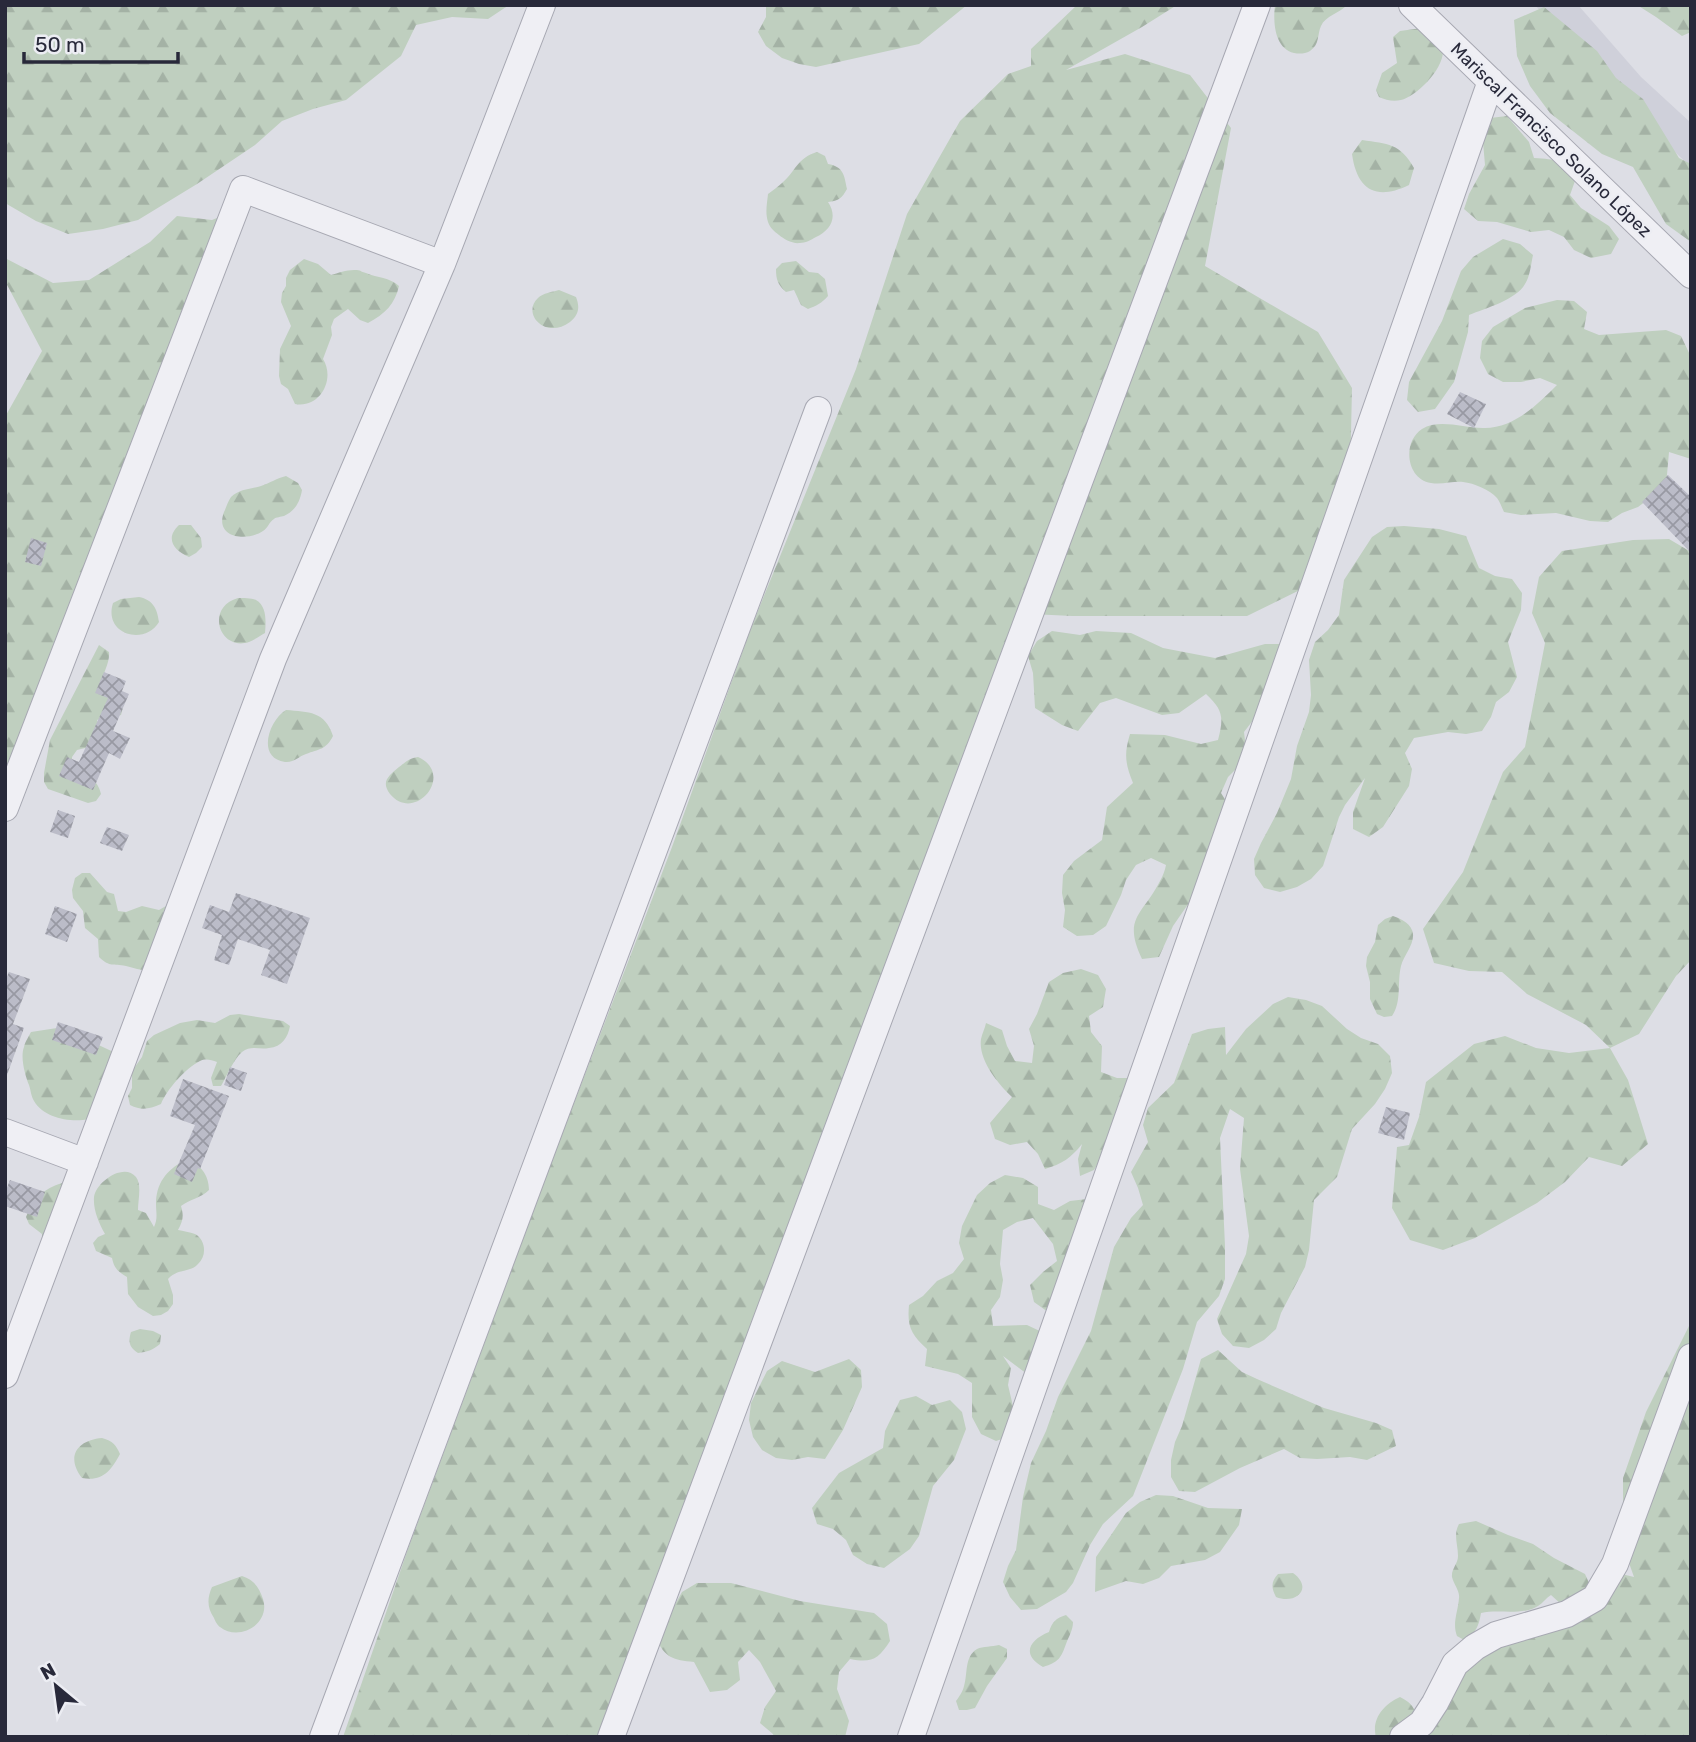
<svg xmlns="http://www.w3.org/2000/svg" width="1696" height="1742" font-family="Rubik,sans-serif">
	<defs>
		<pattern id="forest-firs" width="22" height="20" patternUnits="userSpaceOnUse" patternTransform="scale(1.75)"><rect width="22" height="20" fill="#bfcfbf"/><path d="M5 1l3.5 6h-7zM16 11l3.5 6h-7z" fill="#a4b2a5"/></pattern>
		<pattern id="building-cross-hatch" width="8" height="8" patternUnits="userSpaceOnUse" patternTransform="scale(1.75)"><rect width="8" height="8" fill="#bbbcc8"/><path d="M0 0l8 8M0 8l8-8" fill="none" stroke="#9899a3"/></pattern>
	</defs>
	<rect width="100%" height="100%" fill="#dddee5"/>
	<path fill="#cfd0da" d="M1535,5H1578L1641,77L1691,123V167L1618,99Z"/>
	<path fill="url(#forest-firs)" d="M5,5H509L488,19L452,17L416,25L401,56L346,100L313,109L282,121L255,145L197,184L138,220L103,229L68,234L36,221L5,203Z
		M766,5H967L919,44L816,67L799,64L782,58L766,46L758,32L766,17Z
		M1077,5H1177L1142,27L1066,70L1125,54L1190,75L1231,128L1205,266L1318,332L1352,388L1349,526L1310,585L1247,616H1072L1031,614L608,1737H343L409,1546L556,1150L672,847L751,628L856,369L907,214L960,121L1008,74L1031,66V49Z
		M1275,5H1347C1340,13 1325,16 1321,26C1317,35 1320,44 1310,51C1305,54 1299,54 1294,53C1274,48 1273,21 1275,5Z
		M1637,5H1691V32L1682,36L1656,17Z
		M1544,7L1597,51L1616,78L1643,99L1679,158L1691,164V242L1666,224L1633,167L1602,154L1550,113L1530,86L1517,56L1514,20Z
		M1429,27C1433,33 1440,40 1442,46C1449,64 1417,97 1401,100C1393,102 1386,100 1379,97L1376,90L1382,73L1397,63L1393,37L1400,31Z
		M1507,116L1529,142L1534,158C1557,160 1562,158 1576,178L1570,195L1581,208L1609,226L1619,239L1611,254L1591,258L1574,250L1564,237L1549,230L1531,232L1497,222L1478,221L1464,209L1469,194L1485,165L1482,131L1490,118Z
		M1362,140C1388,144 1400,143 1414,168L1409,185C1376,201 1357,190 1352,154Z
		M817,152L825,156L828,164C844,167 844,175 847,189C842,198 839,201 828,202C838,217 831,230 816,237C811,240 805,243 800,243C792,244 784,239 779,235C774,231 770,228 768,222C765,213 767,204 768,194C773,190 778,187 782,183C796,171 797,158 817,152Z
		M177,216L212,220L222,216L5,815V417L42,351L5,281V258L53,283L89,280L150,242Z
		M1503,239L1520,244L1533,255C1531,264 1530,277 1525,284C1516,300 1486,308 1469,315L1468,332L1454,382L1435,409L1418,412L1407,400L1409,382L1442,321L1461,271L1473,257Z
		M304,259L318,264L331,275C338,273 346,270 354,270C363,270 358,271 366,273C378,278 389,277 399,286C395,304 385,314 368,323L360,320L348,309L334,319L331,327L332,335L323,359C336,380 319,409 295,404L288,389L281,384L279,376L280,349L291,326L281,302L282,293L286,286V278L290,270Z
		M796,261L809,272L818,273L825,279L828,296C822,303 816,306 808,309L801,305L794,290L786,292C778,285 776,280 776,269L782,263Z
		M559,290L576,297C580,307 579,315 570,322C546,340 521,314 538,298C543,293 552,292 559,290Z
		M1557,300L1574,301L1587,312L1584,329L1599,335L1666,330L1681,336L1691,357V459L1669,452L1666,486L1638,507L1622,513L1608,522L1590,521L1556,513L1521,515L1504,512C1502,508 1500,502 1497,498C1490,490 1474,483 1463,482C1453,481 1442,485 1431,483C1406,479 1402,442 1422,429C1440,418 1466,429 1485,428C1514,428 1538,404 1557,385L1540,378L1521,382H1503L1488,374L1480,358L1482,341L1493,327L1525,308Z
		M286,476L298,483L302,490C300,502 295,511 284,516C281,517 276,517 274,519C269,522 268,528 263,531C247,542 214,538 224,512C226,508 228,501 231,497C239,489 251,489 261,486C270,483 277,478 286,476Z
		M179,525H191L201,538L202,547L196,553L189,557C173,550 165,538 179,525Z
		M1404,526L1439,529L1466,536L1479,568L1495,576L1512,579L1522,593L1521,610L1508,642L1517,677L1509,692L1496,702L1491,717L1482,731L1466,734L1448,732L1414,738L1405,753L1412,769L1409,786L1383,827L1369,837L1353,829V812L1365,778L1345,805L1339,817L1323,866L1311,879L1297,887L1280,892L1264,888L1255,875L1254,859L1261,843L1277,813L1291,779L1297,746L1309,712L1311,695L1309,660L1315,642L1328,630L1339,615L1344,580L1372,537L1387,527Z
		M1669,539L1691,552V960L1676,976L1639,1034L1610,1048L1628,1080L1648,1144L1622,1166L1589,1157L1565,1182L1537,1203L1475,1238L1443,1250L1410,1240L1392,1208L1397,1147L1409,1145L1419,1117L1426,1082L1474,1044L1505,1036L1536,1048L1569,1053L1610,1048L1586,1025L1527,994L1502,972L1469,971L1434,963L1423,929L1463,872L1503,772L1525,747L1545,643L1532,613L1539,577L1562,551L1633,540Z
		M139,597C153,600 157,608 159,622C145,646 103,635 113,603L121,599Z
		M238,598C243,598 251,598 256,600C267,606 266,622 265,633C260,636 254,640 249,642C219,652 205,607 238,598Z
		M1052,631L1080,635L1096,631L1131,633L1163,648L1215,658L1265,644H1283L1264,706L1244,732L1246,749L1240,765L1228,777L1221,793L1231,809L1211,871L1173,926L1159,957L1142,959C1122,917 1143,915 1160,881C1163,876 1165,870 1166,865L1151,858L1136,865L1126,880L1121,895L1106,926L1093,935L1077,936L1063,927L1065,910L1062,893L1063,875L1074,861L1102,840L1107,807L1133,783C1125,763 1124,754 1130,734L1165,735L1201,744L1218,740C1224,717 1223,710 1206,694L1179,713L1162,715L1116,698L1100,703L1078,731L1062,725L1035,708L1033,673L1028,656L1037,641Z
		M99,645L109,652C110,663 103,672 101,684L123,707L121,715C112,718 105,717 97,720L100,728L92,752L85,748L77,750L72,757V765C85,773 98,779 101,794L96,801L88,803L48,789L44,782V773L50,740Z
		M286,710C309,712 325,711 333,736C326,750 319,749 306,754C299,756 294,763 285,762C256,758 269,720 286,710Z
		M418,757C456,774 415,824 390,794C380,781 390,775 399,767C406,762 409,758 418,757Z
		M82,873H90L107,892L114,894L118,911L126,912L142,906L159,910L166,906L174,907L149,971C140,970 134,968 126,966C112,963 111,968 99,957L98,939L85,928L83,911L73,898L72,890L75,878Z
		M1393,916C1402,919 1412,924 1413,934C1414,945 1404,955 1401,966C1397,982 1402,1002 1392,1016L1384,1017L1377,1014L1370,999V982L1366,966L1367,957L1375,942L1378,925L1385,919Z
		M1081,969L1098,975L1106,989L1103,1007L1089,1016L1091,1032L1102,1046L1101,1072L1117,1078H1135L1103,1155L1094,1170L1080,1176L1078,1159L1082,1144C1071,1158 1062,1164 1045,1169L1038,1154L1027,1142L1010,1145L995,1139L990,1123L1012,1097C998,1084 978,1060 981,1039C982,1034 985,1028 986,1023L1002,1030L1007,1046L1015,1061L1032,1063L1034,1046L1029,1029L1037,1014L1049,982L1063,973Z
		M1288,997L1306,1000L1322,1006L1347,1029L1361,1038L1378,1044L1390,1056L1392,1073L1385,1089L1375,1104L1352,1129L1337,1177L1314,1200L1309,1250L1305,1267L1281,1313L1276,1329L1264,1340L1249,1348L1233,1346L1222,1334L1217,1319L1246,1254L1249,1236L1240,1169L1244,1118L1230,1109L1220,1138L1225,1246V1279L1219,1296L1197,1322L1183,1369L1133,1496L1103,1524L1090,1545L1073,1583L1066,1592L1037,1609L1021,1610L1010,1597L1003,1582L1008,1566L1016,1550L1023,1497L1031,1463L1046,1431L1058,1397L1091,1331L1114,1247L1131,1218L1143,1205L1138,1188L1131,1172L1148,1142L1143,1125L1148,1108L1174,1083L1192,1034L1208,1029L1225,1027L1226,1055L1246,1029L1273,1004Z
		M239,1014L283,1021L290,1026C288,1037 282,1047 269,1048C259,1050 251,1045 242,1052C233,1060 227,1076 221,1086H213L211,1078L217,1062C211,1060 206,1058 200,1061C186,1068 167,1089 161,1104C149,1109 142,1111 130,1105L128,1096L132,1088V1071L142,1057L147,1041L154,1035L180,1023L197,1020L215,1023L230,1015Z
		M57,1028L73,1033L122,1056L89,1119C71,1123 44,1118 34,1101C31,1096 31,1091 29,1085C25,1075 20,1057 24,1047C25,1042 29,1036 31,1032Z
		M184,1161C200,1162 209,1175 209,1190C201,1198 190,1199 181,1206C184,1216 183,1221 178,1230C183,1231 190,1232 195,1234C206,1240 207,1256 198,1264C190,1273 178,1268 168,1279L173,1295V1304L168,1311L161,1315L153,1316L138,1307L128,1294L127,1277C118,1272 114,1268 112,1258L96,1251L93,1243L98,1237L105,1234C99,1223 93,1210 94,1197C96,1182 124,1162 136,1177C142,1185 138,1200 138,1210L146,1213L154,1227C158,1218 156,1213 156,1204C156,1184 166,1170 184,1161Z
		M1005,1175L1023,1178L1038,1187V1204L1054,1210L1070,1201L1087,1199L1048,1312L1034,1302L1030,1285L1043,1272L1057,1261L1053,1244L1033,1218L1017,1222L1003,1230L1000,1264L1003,1280L1000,1297L991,1310L993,1326L1027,1325L1044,1333L1027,1374L1003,1356L1011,1368L1008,1385L1016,1419L1011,1436L996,1441L981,1434L972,1417V1383L958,1374L925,1366L927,1349C911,1334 907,1327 909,1305L923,1296L937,1281L953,1273L964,1259L959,1243L962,1226L977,1195L990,1183Z
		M62,1183H71L42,1243V1234L29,1224L26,1217C33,1199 44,1188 62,1183Z
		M1691,1322V1737H1413L1462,1672L1502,1633L1562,1605L1551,1595C1546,1598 1543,1603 1538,1606C1522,1616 1499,1609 1481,1613C1479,1625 1476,1634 1464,1640L1457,1636C1452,1623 1458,1612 1459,1598C1460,1591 1454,1585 1452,1577C1451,1569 1458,1564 1458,1556C1458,1544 1453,1535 1459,1524L1476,1521L1508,1535L1533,1544L1554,1558L1585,1574L1595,1596L1609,1571L1634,1577L1623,1546V1478L1646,1412Z
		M140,1329L153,1331L161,1335L160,1344C153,1350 147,1352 138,1353C129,1347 128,1342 131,1332Z
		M1218,1350L1242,1372L1257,1379L1324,1408L1376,1423L1392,1430L1396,1446L1367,1460L1350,1457L1317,1459L1300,1458L1284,1449L1240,1468L1195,1492L1179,1491L1171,1477V1460L1175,1442L1182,1426L1201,1359Z
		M849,1359L861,1370L862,1387L843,1430L825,1459L808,1457L792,1460L776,1458L762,1450L753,1437L749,1420L751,1403L767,1371L782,1361L815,1372Z
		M916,1396L932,1405L950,1400L962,1412L966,1429L954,1460L933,1486L919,1536L910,1549L884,1568L867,1564L853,1555L846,1540L833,1529L817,1524L812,1508L839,1473L883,1448L885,1431L900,1400Z
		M102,1438C113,1441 116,1445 120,1454C111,1471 102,1482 82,1478C65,1456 78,1440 102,1438Z
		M1156,1495L1173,1496L1208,1508L1242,1509L1239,1525L1220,1552L1205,1560L1171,1566L1159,1578L1143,1584L1126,1581L1095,1592L1096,1557L1126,1513L1140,1502Z
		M1293,1573C1314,1588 1296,1605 1276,1597C1271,1587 1271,1582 1278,1574Z
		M242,1576C254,1580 259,1587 263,1599C271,1624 239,1642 220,1627C218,1626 215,1621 214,1618C207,1608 207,1598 212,1587Z
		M697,1583H731L800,1601L874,1613L887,1624L890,1641C878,1660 871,1663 850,1659L839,1672L837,1689L849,1721L845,1737H774L773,1734L760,1723L765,1707L776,1691L760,1662L749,1650L738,1662L740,1680L727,1690L710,1692L694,1662C673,1660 665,1658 656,1638L682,1592Z
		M1066,1615L1073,1622C1073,1630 1069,1636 1066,1644C1061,1658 1059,1662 1043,1667C1021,1655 1029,1640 1049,1632C1052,1622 1056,1618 1066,1615Z
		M999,1645L1007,1649V1658L987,1686L975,1708L967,1710H959L956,1701C959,1697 963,1691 964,1686C968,1674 964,1657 977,1649C983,1646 992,1647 999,1645Z
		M1400,1697C1409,1702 1414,1705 1416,1716L1395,1737H1376C1371,1719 1384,1704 1400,1697Z"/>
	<path fill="url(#building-cross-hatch)" d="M1460,392L1486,404L1474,428L1447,414Z
		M1668,475L1691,497V553L1642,502Z
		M31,538L47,543L41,566L25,562Z
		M104,672L126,681L122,691L129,694L113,731L130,738L120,759L109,753L93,790L59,776L67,757L79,762L108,698L95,693Z
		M58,810L75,816L68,838L50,832Z
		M107,827L129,835L122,851L100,843Z
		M236,893L310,918L287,984L261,975L270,950L238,939L229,965L214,960L222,935L202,928L210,905L229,912Z
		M55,906L77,914L67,942L45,934Z
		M9,972L30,979L13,1024L24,1028L7,1075L5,1074V981Z
		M58,1022L103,1037L96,1055L52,1040Z
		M230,1067L247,1073L241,1091L224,1085Z
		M183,1079L229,1096L200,1169L198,1168L192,1182L174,1174L195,1125L170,1116Z
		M1386,1107L1410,1113L1404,1140L1378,1133Z
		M10,1180L45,1192L37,1217L5,1206V1193Z"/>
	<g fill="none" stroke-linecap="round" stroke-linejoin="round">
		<g stroke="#a7a8b2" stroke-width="28">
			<path id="minor" d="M1412,5L1691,275
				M5,808L243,189L442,264
				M5,1132L85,1162
				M5,1375L273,659L442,264L542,5
				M323,1737L818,410
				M611,1737L1257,5
				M911,1737L1491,81
				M1403,1737L1422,1723L1435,1703L1455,1664L1475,1647L1496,1635L1567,1614L1595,1598L1615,1564L1691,1357"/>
		</g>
		<use href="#minor" stroke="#efeff4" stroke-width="26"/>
	</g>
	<g text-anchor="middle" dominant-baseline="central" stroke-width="5" stroke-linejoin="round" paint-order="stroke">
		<g font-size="18" fill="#28293a" stroke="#ecedf3">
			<text transform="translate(1551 140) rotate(44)">Mariscal Francisco Solano López</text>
		</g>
	</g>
	<rect width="1696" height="1742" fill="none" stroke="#28293a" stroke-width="14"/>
	<g transform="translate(56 1686) rotate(331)" stroke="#ecedf3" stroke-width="5" paint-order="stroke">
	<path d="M0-5L12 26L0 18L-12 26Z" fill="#28293a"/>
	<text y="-10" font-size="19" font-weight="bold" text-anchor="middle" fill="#28293a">N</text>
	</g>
	<path d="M24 52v10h154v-10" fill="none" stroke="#28293a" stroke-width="3.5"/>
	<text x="35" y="52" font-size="21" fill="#28293a" stroke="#ecedf3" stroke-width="5" paint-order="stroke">50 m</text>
</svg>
